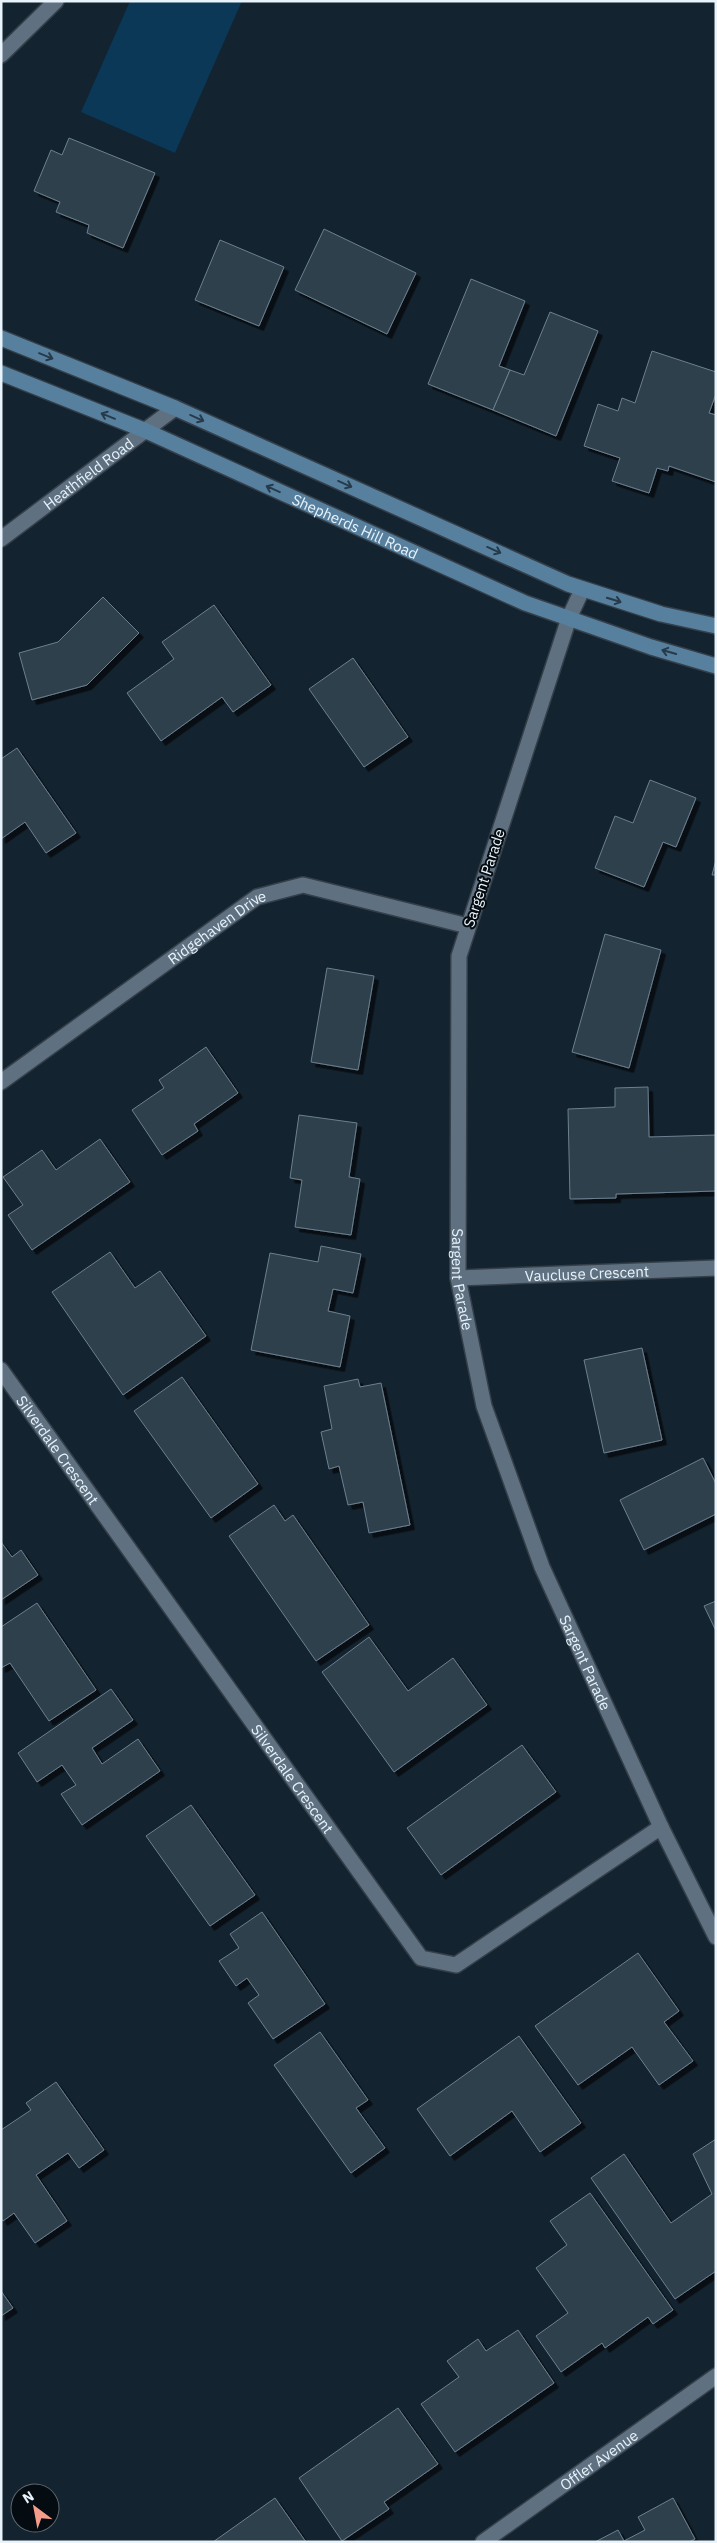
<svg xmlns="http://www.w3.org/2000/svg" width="717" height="2543" viewBox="0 0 717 2543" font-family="'IBM Plex Sans',sans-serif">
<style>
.green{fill:#0a3856}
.building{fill:#2d3f4c;stroke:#6d808f;filter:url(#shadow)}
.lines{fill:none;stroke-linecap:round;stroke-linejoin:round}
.street-casing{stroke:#343f49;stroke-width:18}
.secondary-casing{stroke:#343f49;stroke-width:18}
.street{stroke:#5f7180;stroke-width:15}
.secondary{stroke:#57809f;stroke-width:15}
.oneway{stroke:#263a4a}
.labels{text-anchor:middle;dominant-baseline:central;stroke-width:4;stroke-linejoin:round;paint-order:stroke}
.street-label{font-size:15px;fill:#e8f3fb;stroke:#050c11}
</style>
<defs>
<filter id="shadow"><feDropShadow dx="4.5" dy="4.5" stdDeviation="0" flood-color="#0009"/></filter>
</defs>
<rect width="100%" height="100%" fill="#13232f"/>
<!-- green -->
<polygon class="green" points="130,1 242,1 175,153 81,112"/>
<!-- building -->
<g class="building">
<polygon points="69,138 155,173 123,248 87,233 89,225 56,212 60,202 34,191 51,150 62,155"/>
<polygon points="324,229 416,273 387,334 295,290"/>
<polygon points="220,240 284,267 259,326 195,300"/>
<polygon points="471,279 525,301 499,366 510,370 493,410 428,384"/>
<polygon points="550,312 598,331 556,436 493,410 510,370 524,375"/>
<polygon points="652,351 716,372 716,394 709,413 716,415 716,482 669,466 668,471 657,468 649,493 612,481 620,458 584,446 598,404 618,411 622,398 635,403"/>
<polygon points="103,597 139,633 87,685 32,700 19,653 58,642"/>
<polygon points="214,605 271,685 233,712 222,697 161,741 127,693 174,659 162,642"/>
<polygon points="353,658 408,737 364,767 309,689"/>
<polygon points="17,748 76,833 46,853 25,822 1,839 1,759"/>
<polygon points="650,780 696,798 676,847 663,842 644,887 595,868 615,816 633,823"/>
<polygon points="716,860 716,875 712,875"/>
<polygon points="605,934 661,950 629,1068 572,1052"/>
<polygon points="327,968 374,976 358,1070 311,1062"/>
<polygon points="206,1047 238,1093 194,1124 198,1131 162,1155 132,1110 164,1088 159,1080"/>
<polygon points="648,1087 649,1137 716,1135 716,1191 616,1194 616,1198 570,1199 568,1109 615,1107 615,1088"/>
<polygon points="299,1115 357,1123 349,1177 360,1179 351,1235 295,1227 302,1180 290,1178"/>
<polygon points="100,1139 130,1182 32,1250 8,1215 23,1205 3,1177 42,1150 56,1170"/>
<polygon points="321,1246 361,1254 353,1293 333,1289 328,1311 350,1316 340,1367 251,1350 270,1253 318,1262"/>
<polygon points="110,1252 135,1288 160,1271 206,1336 123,1395 52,1292"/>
<polygon points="642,1348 662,1440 604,1453 584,1360"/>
<polygon points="182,1377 258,1484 211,1518 134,1411"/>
<polygon points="358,1379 360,1387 381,1383 410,1525 369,1533 363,1502 348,1505 339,1466 329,1469 321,1432 332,1429 324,1386"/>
<polygon points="703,1458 716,1484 716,1514 644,1550 620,1500"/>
<polygon points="274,1505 285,1521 293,1515 369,1625 316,1661 229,1536"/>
<polygon points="1,1542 12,1557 21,1550 38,1575 1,1600"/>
<polygon points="716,1601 716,1631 704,1606"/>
<polygon points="37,1603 96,1690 49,1721 10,1663 1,1668 1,1627"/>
<polygon points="369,1637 408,1691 453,1658 487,1705 394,1772 322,1672"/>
<polygon points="111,1689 133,1720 92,1748 102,1764 138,1739 160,1771 82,1825 61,1794 76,1785 62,1765 37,1782 18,1753"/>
<polygon points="522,1745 556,1792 441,1875 407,1828"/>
<polygon points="191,1805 255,1895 210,1926 146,1836"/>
<polygon points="262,1912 325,2004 273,2039 248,2003 259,1995 247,1978 236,1986 219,1961 239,1948 230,1934"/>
<polygon points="638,1953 679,2011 664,2022 693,2061 659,2085 632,2047 578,2085 535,2026"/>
<polygon points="320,2032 368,2100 356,2108 385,2148 351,2173 274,2065"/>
<polygon points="519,2036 581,2123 540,2152 512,2111 450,2156 417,2109"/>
<polygon points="56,2082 104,2150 79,2168 68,2153 36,2175 67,2221 35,2243 14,2213 3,2221 1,2218 1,2130 31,2110 26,2103"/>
<polygon points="716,2139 716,2271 675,2299 591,2178 624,2154 671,2223 712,2194 693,2154"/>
<polygon points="590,2193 673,2310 653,2324 648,2317 605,2348 602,2343 561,2372 536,2336 568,2313 536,2268 567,2245 550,2221"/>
<polygon points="1,2291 13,2308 1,2316"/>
<polygon points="518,2330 554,2383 455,2452 421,2404 459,2377 447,2361 478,2339 486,2351"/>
<polygon points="398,2408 438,2464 384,2502 389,2509 342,2541 299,2478"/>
<polygon points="275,2498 306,2542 213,2542"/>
<polygon points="673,2498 695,2539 689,2542 595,2542 618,2530 624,2541 645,2530 638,2517"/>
</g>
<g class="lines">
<!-- street casing -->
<g class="street-casing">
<g id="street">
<polyline points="1,55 56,1"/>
<path id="s1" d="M 1,539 L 175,408"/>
<path id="s2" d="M 582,590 L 569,618 L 459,956 L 458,1278 L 484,1406 L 542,1567 L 661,1827 L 716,1937"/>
<path id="s3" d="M 1,1082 L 257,897 L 303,885 L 468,926"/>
<path id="s4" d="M 458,1278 L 716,1268"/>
<path id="s5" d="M 1,1370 L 421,1958 L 456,1965 L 661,1827"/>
<path id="s6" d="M 483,2542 L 716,2376"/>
</g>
</g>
<!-- secondary casing -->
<g class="secondary-casing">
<g id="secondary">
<polyline points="1,338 175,408 568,584 661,614 716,626"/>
<path id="s7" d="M 1,373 L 144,430 L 525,603 L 651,647 L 716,666"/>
</g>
</g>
<!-- street -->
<use href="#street" class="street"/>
<!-- secondary -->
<use href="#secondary" class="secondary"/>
</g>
<!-- one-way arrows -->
<defs><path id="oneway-shaft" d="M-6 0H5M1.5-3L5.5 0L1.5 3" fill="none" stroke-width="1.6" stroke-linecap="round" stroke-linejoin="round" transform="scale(1.25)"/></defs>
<g class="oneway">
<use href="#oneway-shaft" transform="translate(46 356) rotate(22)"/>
<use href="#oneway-shaft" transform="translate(108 416) rotate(-158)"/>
<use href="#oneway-shaft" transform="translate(197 418) rotate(24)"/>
<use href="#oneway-shaft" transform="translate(345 484) rotate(24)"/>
<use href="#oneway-shaft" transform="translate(273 489) rotate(-156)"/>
<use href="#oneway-shaft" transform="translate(494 550) rotate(24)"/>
<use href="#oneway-shaft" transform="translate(614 600) rotate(17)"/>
<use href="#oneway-shaft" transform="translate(669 652) rotate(-164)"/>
</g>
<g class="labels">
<!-- street labels -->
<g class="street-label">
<text stroke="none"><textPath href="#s1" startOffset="109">Heathfield Road</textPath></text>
<text stroke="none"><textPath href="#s7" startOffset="386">Shepherds Hill Road</textPath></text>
<text transform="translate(484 878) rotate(-72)">Sargent Parade</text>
<text stroke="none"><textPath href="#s3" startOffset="266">Ridgehaven Drive</textPath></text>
<text stroke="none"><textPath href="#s4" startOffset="129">Vaucluse Crescent</textPath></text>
<text stroke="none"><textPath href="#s2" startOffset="710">Sargent Parade</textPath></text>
<text stroke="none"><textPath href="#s5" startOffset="98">Silverdale Crescent</textPath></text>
<text stroke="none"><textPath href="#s2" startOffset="1115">Sargent Parade</textPath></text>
<text stroke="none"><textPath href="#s5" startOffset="502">Silverdale Crescent</textPath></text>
<text stroke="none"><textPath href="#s6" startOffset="142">Offler Avenue</textPath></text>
</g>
</g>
<!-- border -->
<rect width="717" height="2543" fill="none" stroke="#e8f3fb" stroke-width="5"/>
<!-- north arrow -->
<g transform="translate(35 2508) rotate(328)"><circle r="24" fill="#050c11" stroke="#60686f"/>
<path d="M0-4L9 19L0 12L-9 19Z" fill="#f49d8b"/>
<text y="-8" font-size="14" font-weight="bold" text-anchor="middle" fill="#e8f3fb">N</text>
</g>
</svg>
